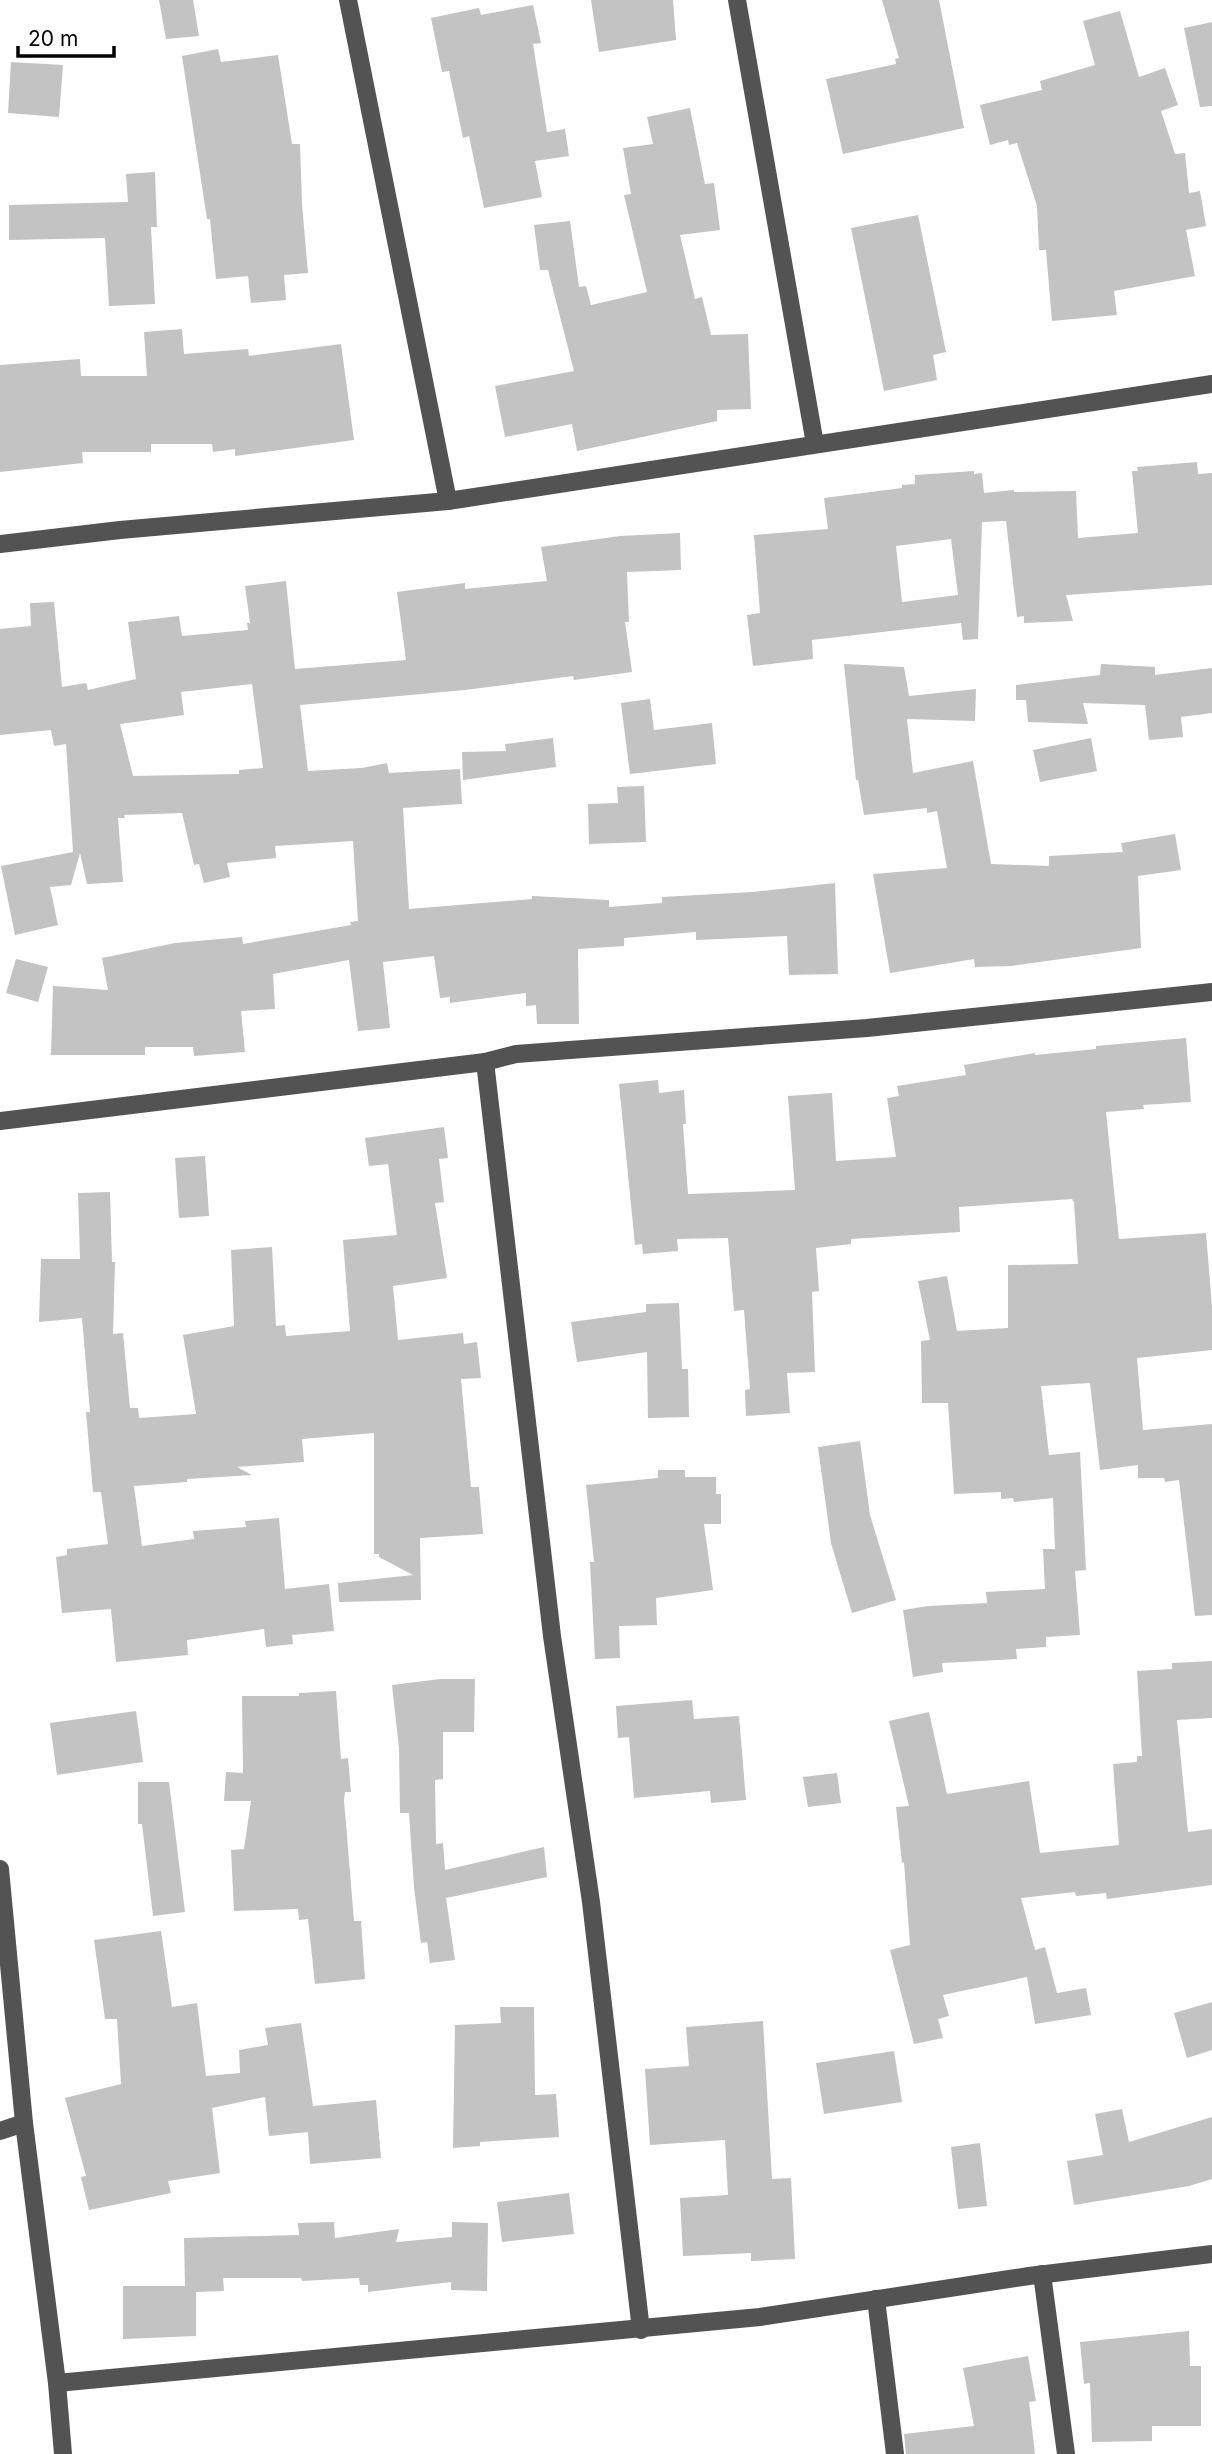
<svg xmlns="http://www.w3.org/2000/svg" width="1212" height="2454" viewBox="0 0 1212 2454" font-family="Inter,sans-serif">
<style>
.building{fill:#c3c3c3;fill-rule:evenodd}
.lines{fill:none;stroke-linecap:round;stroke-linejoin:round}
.minor{stroke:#535353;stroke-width:18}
</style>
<rect width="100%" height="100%" fill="#fff"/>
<!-- building -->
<g class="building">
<polygon points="159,0 193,0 199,36 166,39"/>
<polygon points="591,0 673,0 676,40 599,52"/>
<polygon points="882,0 939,0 964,128 843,154 826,79 896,64 895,59 899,58"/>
<polygon points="533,5 541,43 533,44 547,132 565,129 569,156 535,161 542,197 484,208 469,136 463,138 449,71 442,72 431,18 479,8 481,15"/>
<polygon points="1120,11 1139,77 1165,68 1178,105 1161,111 1175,154 1185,153 1189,193 1200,191 1206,226 1186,230 1195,276 1114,291 1117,315 1052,321 1046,250 1039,250 1037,206 1017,143 1009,145 1008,140 990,145 980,105 1042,90 1040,81 1095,65 1083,21"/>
<polygon points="1212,22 1212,106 1200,107 1184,28"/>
<polygon points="218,49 221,62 278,55 292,144 300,144 302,204 308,273 284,275 286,300 251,303 248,276 216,279 210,219 207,219 182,56"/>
<polygon points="11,62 63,65 59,117 8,113"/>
<polygon points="690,108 705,184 714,183 720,230 680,235 695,299 702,297 711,335 748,334 751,409 717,410 717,421 577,451 572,424 505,437 495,386 574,371 548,270 540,270 534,225 570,221 579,287 586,286 591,305 647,292 624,195 631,194 623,148 653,144 647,117"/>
<polygon points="155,172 157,227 151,227 155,304 109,306 105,238 9,240 9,205 128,202 126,174"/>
<polygon points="918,215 946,352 933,355 937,380 884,391 851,228"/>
<polygon points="182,329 184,354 248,349 249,356 341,344 354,440 235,456 235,449 213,452 212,444 151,444 151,452 82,452 83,463 0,472 0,365 80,359 81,376 147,376 144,332"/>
<path d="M 1197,462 L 1198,474 L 1212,473 L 1212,585 L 1066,595 L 1073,621 L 1024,623 L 1024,616 L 1017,617 L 1006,521 L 982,522 L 978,639 L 963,640 L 961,623 L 812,640 L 813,659 L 753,666 L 747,615 L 760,613 L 754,535 L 828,529 L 824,498 L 902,488 L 902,485 L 915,484 L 915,475 L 974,471 L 974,474 L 982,473 L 984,493 L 1014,490 L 1014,492 L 1076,491 L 1078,538 L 1138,533 L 1132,471 L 1138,471 L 1137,467 ZM 951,539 L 958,595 L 902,602 L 896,546 Z"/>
<path d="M 680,533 L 681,570 L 627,572 L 629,622 L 625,622 L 632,672 L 574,680 L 573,676 L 465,690 L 300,705 L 308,771 L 362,768 L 387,763 L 389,773 L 460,769 L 462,804 L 403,808 L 409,909 L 532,899 L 532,896 L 609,900 L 609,907 L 662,903 L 662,897 L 753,892 L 835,883 L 838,974 L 789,975 L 787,936 L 696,940 L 696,932 L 624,938 L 624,946 L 578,949 L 579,1024 L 537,1024 L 536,1005 L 526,1006 L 526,993 L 450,1003 L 450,997 L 440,998 L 434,956 L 383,962 L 390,1028 L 358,1031 L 349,960 L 273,974 L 275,1009 L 241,1011 L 245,1052 L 194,1056 L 193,1047 L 145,1047 L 145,1055 L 51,1055 L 53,986 L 108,990 L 102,958 L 175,943 L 242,937 L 243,944 L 351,925 L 350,922 L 358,921 L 353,841 L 275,846 L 276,858 L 227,863 L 230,877 L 204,883 L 199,864 L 194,865 L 182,813 L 124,815 L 125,818 L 118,818 L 123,882 L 87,884 L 80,853 L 71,885 L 50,887 L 58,925 L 15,935 L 1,866 L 73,852 L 66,744 L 54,746 L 51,730 L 0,735 L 0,629 L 31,626 L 30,603 L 54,602 L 62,687 L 86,683 L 88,690 L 136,679 L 128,622 L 179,616 L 182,636 L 248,630 L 247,623 L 250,623 L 245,586 L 286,581 L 295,669 L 406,660 L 397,592 L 465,583 L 465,589 L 547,581 L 541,547 L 620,536 ZM 252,684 L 263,768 L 239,770 L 239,774 L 133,776 L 120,724 L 184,715 L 181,692 Z"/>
<polygon points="844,664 904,667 909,696 976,689 975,721 907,719 913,773 973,761 991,864 1049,866 1049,856 1123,852 1121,843 1175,834 1181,870 1138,876 1141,948 1011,966 975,967 974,959 890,973 873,874 947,868 937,811 927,813 927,808 864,815 858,780 856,780"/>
<polygon points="1101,664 1155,667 1155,675 1212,668 1212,713 1181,717 1183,737 1149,740 1145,705 1083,703 1088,724 1028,722 1026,700 1016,700 1016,685 1100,675"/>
<polygon points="650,699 654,730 712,723 716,764 630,774 621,703"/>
<polygon points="553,738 556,767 463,780 462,752 506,751 505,744"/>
<polygon points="1091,738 1097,771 1040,782 1033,750"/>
<polygon points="644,786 646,842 589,844 588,804 618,803 617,787"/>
<polygon points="16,959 48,967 38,1002 6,993"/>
<polygon points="1186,1038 1191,1102 1143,1105 1144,1109 1106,1112 1119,1239 1206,1233 1212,1307 1212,1350 1137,1358 1143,1430 1212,1424 1212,1615 1195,1616 1179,1480 1165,1482 1164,1478 1138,1478 1138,1465 1100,1470 1090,1383 1041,1386 1049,1455 1080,1452 1086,1570 1075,1571 1080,1635 1046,1637 1046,1647 1016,1649 1017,1659 942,1663 943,1672 913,1677 903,1610 928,1606 987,1603 986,1592 1045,1589 1043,1549 1055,1549 1053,1498 1014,1502 1013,1498 1001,1499 1001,1492 954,1494 948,1403 922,1403 921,1341 930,1340 918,1281 947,1276 957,1331 1008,1328 1008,1265 1078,1264 1074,1202 1072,1199 959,1207 960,1232 851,1239 851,1244 816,1248 819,1291 812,1292 815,1372 787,1373 790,1413 746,1416 745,1390 750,1389 744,1310 734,1311 728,1238 677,1239 678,1251 643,1254 642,1244 635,1245 619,1084 658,1080 659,1093 684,1090 686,1124 683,1124 688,1194 795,1190 788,1096 832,1093 836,1161 896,1157 887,1098 899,1096 897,1086 966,1075 964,1065 1035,1053 1035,1055 1096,1049 1096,1046"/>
<polygon points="444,1127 448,1158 439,1159 444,1202 435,1203 447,1278 393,1286 398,1340 463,1333 464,1344 477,1342 481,1378 461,1379 471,1487 479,1487 483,1534 420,1538 421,1600 339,1602 338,1583 413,1575 379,1557 379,1554 374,1554 374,1433 302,1439 304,1462 237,1467 252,1475 187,1479 187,1482 134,1486 142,1546 194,1539 193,1531 246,1527 245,1521 279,1518 285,1589 329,1584 334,1631 292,1635 293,1644 266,1647 264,1629 187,1640 188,1655 116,1662 111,1609 62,1613 56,1557 67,1555 67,1549 108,1544 101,1492 93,1492 86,1412 90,1412 82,1318 39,1322 41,1259 80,1259 78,1193 110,1192 112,1262 115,1262 113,1334 123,1333 130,1408 138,1408 139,1418 196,1414 183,1335 234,1326 231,1250 272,1247 276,1326 285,1325 286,1336 350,1331 343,1240 397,1235 388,1164 369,1166 365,1138"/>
<polygon points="205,1156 209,1216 179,1218 175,1158"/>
<polygon points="679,1303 682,1369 688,1369 689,1417 648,1418 647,1352 577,1362 571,1322 646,1312 646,1304"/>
<polygon points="860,1441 870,1515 896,1600 852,1613 831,1543 818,1447"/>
<polygon points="658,1470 685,1470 685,1477 716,1477 716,1494 721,1494 721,1524 704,1524 713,1590 656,1598 657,1625 619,1626 620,1658 595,1659 590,1562 594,1562 586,1485 658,1478"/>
<polygon points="1212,1661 1212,1718 1177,1720 1188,1832 1212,1829 1212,1885 1107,1899 1106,1893 1076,1896 1075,1892 1021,1898 1035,1950 1045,1947 1057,1993 1086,1988 1091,2015 1035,2024 1027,1977 943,1995 949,2016 938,2019 943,2038 914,2044 890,1950 910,1945 904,1862 902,1863 896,1807 909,1806 889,1721 929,1712 947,1794 1029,1781 1040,1853 1119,1845 1113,1764 1137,1762 1137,1756 1142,1756 1137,1671 1172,1669 1172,1663"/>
<polygon points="440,1679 475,1679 474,1732 443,1732 443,1779 435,1780 436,1844 443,1843 445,1870 544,1847 547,1877 446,1898 455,1960 430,1963 427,1942 421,1943 414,1887 409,1813 400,1813 399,1748 392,1685"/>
<polygon points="336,1691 341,1759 348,1758 351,1792 345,1792 344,1800 354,1921 361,1921 365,1979 315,1984 308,1919 299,1920 298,1909 234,1911 231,1850 244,1849 251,1801 224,1801 226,1772 243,1773 242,1696 299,1696 299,1693"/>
<polygon points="692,1700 694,1719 739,1716 746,1800 711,1803 710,1791 634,1798 629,1737 618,1738 616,1706"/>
<polygon points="136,1711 143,1762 57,1775 50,1723"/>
<polygon points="837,1773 841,1803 808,1807 803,1777"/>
<polygon points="138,1782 169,1782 185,1912 153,1916 142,1824 138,1824"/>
<polygon points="161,1931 172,2007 197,2003 206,2076 240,2073 239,2050 268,2045 265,2028 301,2023 313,2106 376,2100 381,2158 310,2164 308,2132 269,2136 265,2097 212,2108 220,2173 168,2181 171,2193 89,2210 81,2177 86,2176 65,2098 121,2084 117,2019 105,2019 94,1940"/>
<polygon points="1212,2002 1212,2050 1187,2058 1174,2013"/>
<polygon points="500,2007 534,2007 535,2095 556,2094 559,2137 480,2142 480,2146 453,2148 455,2025 501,2023"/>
<polygon points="763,2021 772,2179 791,2178 795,2259 751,2261 751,2253 683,2256 680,2198 728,2195 725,2140 650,2145 645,2069 689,2066 686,2027"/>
<polygon points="894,2051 902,2102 824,2114 816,2063"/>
<polygon points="1122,2109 1129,2142 1212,2117 1212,2179 1189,2186 1074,2205 1067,2161 1103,2155 1095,2114"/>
<polygon points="980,2143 987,2206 958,2209 951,2147"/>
<polygon points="569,2193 574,2234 502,2242 497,2202"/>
<polygon points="334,2222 335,2238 399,2229 396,2242 452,2237 452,2222 488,2223 487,2291 451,2290 451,2282 368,2292 368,2285 360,2285 359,2278 302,2281 301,2278 223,2278 224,2291 196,2292 196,2336 123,2339 123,2286 185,2286 184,2238 299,2235 298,2223"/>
<polygon points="1189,2331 1190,2366 1201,2366 1201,2426 1152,2426 1152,2441 1092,2442 1090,2383 1084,2384 1080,2342"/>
<polygon points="1028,2356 1036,2401 1029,2402 1035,2454 906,2454 904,2434 974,2426 963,2368"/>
</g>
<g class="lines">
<!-- minor -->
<g class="minor">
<polyline points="348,0 448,501"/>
<polyline points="737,0 815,444"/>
<polyline points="0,544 120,530 448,501 1212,384"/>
<polyline points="485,1062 552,1636 591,1902 641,2330"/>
<polyline points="0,1121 485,1062 516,1054 867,1028 1212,992"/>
<polyline points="0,1869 24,2123 57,2383 63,2454"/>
<polyline points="0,2131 24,2123"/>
<polyline points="1042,2274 1066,2454"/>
<polyline points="876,2299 895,2454"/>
<polyline points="57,2383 760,2317 1029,2276 1212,2254"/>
</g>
</g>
<!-- scale -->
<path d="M18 46v10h96v-10" fill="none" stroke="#000000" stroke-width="3.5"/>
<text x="28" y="46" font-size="21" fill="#000000" stroke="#ffffff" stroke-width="5" paint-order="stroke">20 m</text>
</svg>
